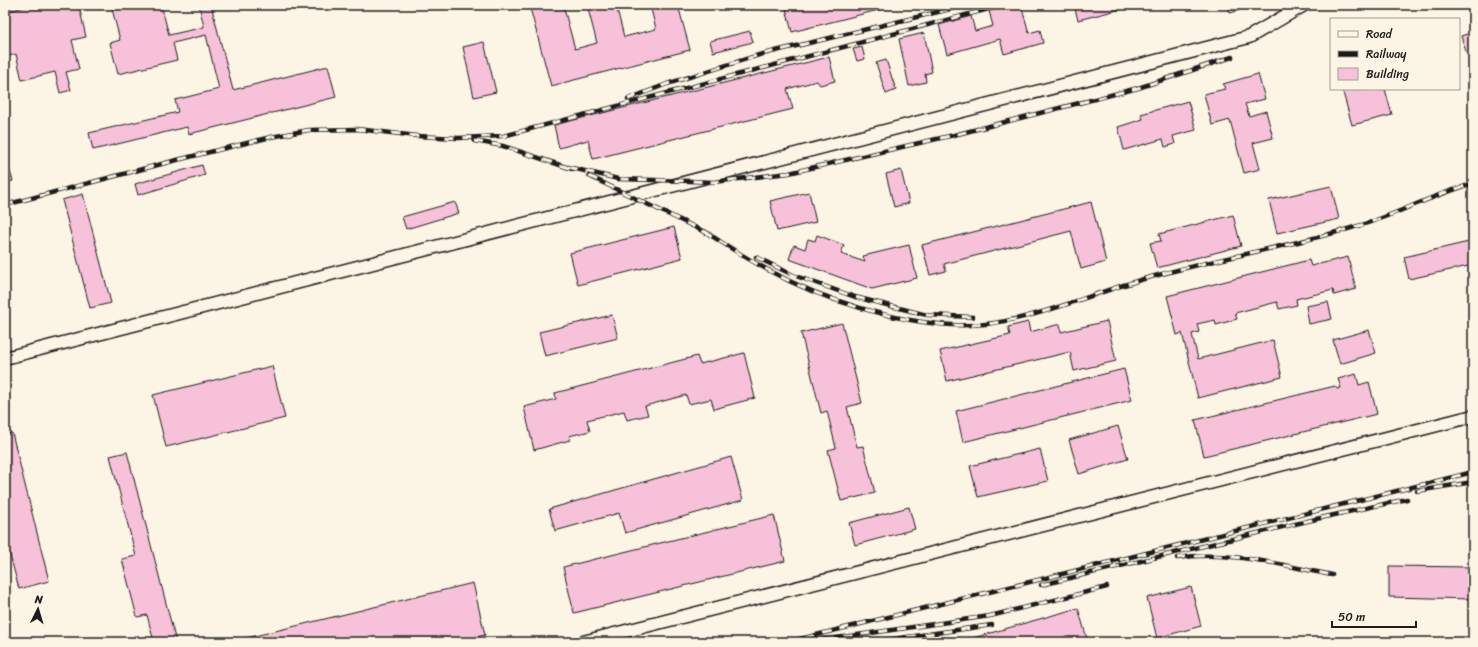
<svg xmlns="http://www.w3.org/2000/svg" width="1478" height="647" viewBox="0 0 1478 647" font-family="Sriracha,sans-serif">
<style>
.building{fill:#f7c1da;stroke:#1c1c1c}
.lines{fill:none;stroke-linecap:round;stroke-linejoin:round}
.minor-casing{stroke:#1c1c1c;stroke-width:15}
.minor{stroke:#fcf5e5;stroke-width:12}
.rail-casing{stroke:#1c1c1c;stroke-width:4.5}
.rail{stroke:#fcf5e5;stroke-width:3;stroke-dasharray:9;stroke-linecap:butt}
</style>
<rect width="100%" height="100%" fill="#fcf5e5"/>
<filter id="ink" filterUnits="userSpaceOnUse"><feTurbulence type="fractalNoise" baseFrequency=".025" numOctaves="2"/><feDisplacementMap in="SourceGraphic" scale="8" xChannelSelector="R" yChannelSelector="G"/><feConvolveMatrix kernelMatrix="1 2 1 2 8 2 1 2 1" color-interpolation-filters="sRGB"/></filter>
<g filter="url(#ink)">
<!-- building -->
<g class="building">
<polygon points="32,5 63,5 65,10 79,6 86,37 72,40 79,69 66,72 71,90 60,93 55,72 22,80 16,54 5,57 5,12"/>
<polygon points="111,5 161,5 169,35 204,27 199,5 211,5 233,90 328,66 336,97 189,134 187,127 93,150 89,133 178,112 175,100 219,89 206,35 173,43 177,60 118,74 110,43 120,40"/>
<polygon points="542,5 563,5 575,49 597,43 587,5 616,5 624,37 656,29 650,5 678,5 690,50 551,86 530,8"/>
<polygon points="785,5 898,5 792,32"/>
<polygon points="1010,5 1021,5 1029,33 1040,30 1043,43 1004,54 1000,39 947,54 939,25 971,16 975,31 993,26 989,11"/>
<polygon points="1074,5 1137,5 1078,20"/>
<polygon points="1228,5 1246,5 1247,8 1230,13"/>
<polygon points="750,31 753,42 713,52 710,41"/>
<polygon points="1473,32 1473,53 1467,55 1461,36"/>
<polygon points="924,33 932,72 925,74 926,82 909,86 899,39"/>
<polygon points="484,42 496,92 474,97 463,47"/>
<polygon points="862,47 865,59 857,61 853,49"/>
<polygon points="829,57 835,81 820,85 817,81 787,89 793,109 593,159 588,140 559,148 554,125"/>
<polygon points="886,60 896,90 886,94 876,63"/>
<polygon points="1258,74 1265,99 1245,104 1249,116 1266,111 1273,138 1253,143 1260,169 1244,173 1230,120 1212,125 1204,94 1225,89 1223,84"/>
<polygon points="1342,89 1387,89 1385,89 1392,115 1352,125"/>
<polygon points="1188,101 1196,130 1173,136 1175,144 1165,147 1163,139 1124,150 1118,127 1143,119 1141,114"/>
<polygon points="5,155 13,181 5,183"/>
<polygon points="202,165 205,175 138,195 135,184"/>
<polygon points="901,170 909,203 894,207 886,174"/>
<polygon points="1331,186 1339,219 1277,233 1269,200"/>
<polygon points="809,192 816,222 777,231 770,201"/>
<polygon points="83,194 111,303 90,308 62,200"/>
<polygon points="455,202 459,213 406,229 402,217"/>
<polygon points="1091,202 1106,262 1081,269 1071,231 944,264 946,271 930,275 922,245"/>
<polygon points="1233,215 1241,246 1157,268 1150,243 1161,241 1159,234"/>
<polygon points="674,227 682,258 578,285 570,253"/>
<polygon points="817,235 844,245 841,254 865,262 863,256 909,245 917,278 872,289 789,259 794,245 805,249 808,239 815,241"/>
<polygon points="1473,241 1473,265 1409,279 1404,257"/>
<polygon points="1348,257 1356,289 1334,295 1333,290 1296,299 1297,305 1279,309 1277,302 1235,313 1237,319 1216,325 1215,320 1197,324 1199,332 1192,334 1198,359 1273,340 1282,377 1198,398 1182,333 1177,335 1167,296 1309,260 1311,266"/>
<polygon points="1328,302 1332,319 1309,324 1306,306"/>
<polygon points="612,315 618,338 545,356 539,332"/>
<polygon points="1107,321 1116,361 1074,371 1070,352 947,381 940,351 1010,335 1008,327 1028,322 1030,332 1060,324 1061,332"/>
<polygon points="842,323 862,403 847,407 857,447 863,446 875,493 841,501 828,450 836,448 827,411 821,413 801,333"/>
<polygon points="5,328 8,340 5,341"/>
<polygon points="1369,330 1376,353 1340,364 1333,340"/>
<polygon points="744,353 755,398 714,409 711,399 689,404 686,395 645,406 648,415 627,420 624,411 587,420 590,431 569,436 570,440 534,450 524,407 556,399 555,393 697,356 700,364"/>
<polygon points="272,366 285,418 166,447 153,395"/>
<polygon points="1124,369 1132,400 963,442 956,411"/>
<polygon points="1356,374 1359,385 1369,382 1377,414 1204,456 1195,420 1335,386 1337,389 1341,388 1338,379"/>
<polygon points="1118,426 1128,459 1079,474 1069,440"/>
<polygon points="12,433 49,581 19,589 5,536 5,434"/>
<polygon points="1040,449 1048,481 978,497 970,466"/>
<polygon points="127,452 176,642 154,642 147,615 137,617 122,559 136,556 110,456"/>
<polygon points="731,457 743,500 625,533 619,513 555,531 549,509"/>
<polygon points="909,507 915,529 855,545 849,523"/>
<polygon points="774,515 785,561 574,613 563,567"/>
<polygon points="1389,566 1473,567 1473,599 1389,597"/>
<polygon points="473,583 485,635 454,642 230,642"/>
<polygon points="1191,587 1201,626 1157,638 1147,598"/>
<polygon points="1078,608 1088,642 959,642"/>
</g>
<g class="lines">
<!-- minor casing -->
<g class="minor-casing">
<g id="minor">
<polyline points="5,358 1249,37 1304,5"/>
<polyline points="583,642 1473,416"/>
</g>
</g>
<!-- minor -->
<use href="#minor" class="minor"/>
<!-- rail casing -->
<g class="rail-casing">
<g id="rail">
<polyline points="5,8 14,5"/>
<polyline points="628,99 667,84 759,55 967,5"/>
<polyline points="474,141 503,146 572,169"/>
<polyline points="568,167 618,179 690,181 713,182 789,173 954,135 1138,88 1232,57"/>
<polyline points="589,176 707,233"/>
<polyline points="5,205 173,161 271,137 309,130 357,129 417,136 459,138 503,136 1004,5"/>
<path d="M 704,231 C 726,245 747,259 770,271 C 820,299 895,322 952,325 C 1015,329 1078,298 1137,281 C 1210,259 1286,248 1358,226 C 1397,215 1433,194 1473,184"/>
<polyline points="756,257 793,275 855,297 927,315 973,317"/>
<polyline points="1417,491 1473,482"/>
<path d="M 1177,558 C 1230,550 1280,565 1332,575"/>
<polyline points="1041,585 1316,519 1407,499"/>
<polyline points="853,641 886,640 992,625"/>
<polyline points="788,642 1473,472"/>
<polyline points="808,642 990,616 1107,587"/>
</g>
</g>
<!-- rail -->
<use href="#rail" class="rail"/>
</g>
</g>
<!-- margin -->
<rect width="1478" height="647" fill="none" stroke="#fcf5e5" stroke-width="20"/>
<rect x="10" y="10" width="1458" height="627" fill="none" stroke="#1c1c1c" stroke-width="1.5" filter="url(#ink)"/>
<!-- legend -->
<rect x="1330" y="18" width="130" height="72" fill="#fcf5e5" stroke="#a29e95"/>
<rect x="1338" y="31" width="20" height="6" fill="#fcf5e5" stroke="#a29e95"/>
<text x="1366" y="38" font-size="12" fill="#1c1c1c">Road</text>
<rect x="1338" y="51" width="20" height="6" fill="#1c1c1c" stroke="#a29e95"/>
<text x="1366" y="58" font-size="12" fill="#1c1c1c">Railway</text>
<rect x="1338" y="68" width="20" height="12" fill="#f7c1da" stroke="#a29e95"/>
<text x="1366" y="78" font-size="12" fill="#1c1c1c">Building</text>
<!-- north arrow -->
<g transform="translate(38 609) rotate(5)" stroke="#fcf5e5" stroke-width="3" paint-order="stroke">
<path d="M0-3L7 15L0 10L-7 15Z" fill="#1c1c1c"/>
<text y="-6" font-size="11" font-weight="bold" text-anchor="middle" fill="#1c1c1c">N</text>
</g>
<!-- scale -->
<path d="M1332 621v6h84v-6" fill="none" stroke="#1c1c1c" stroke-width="2"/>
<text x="1338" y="621" font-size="12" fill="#1c1c1c" stroke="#fcf5e5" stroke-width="3" paint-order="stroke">50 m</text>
</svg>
